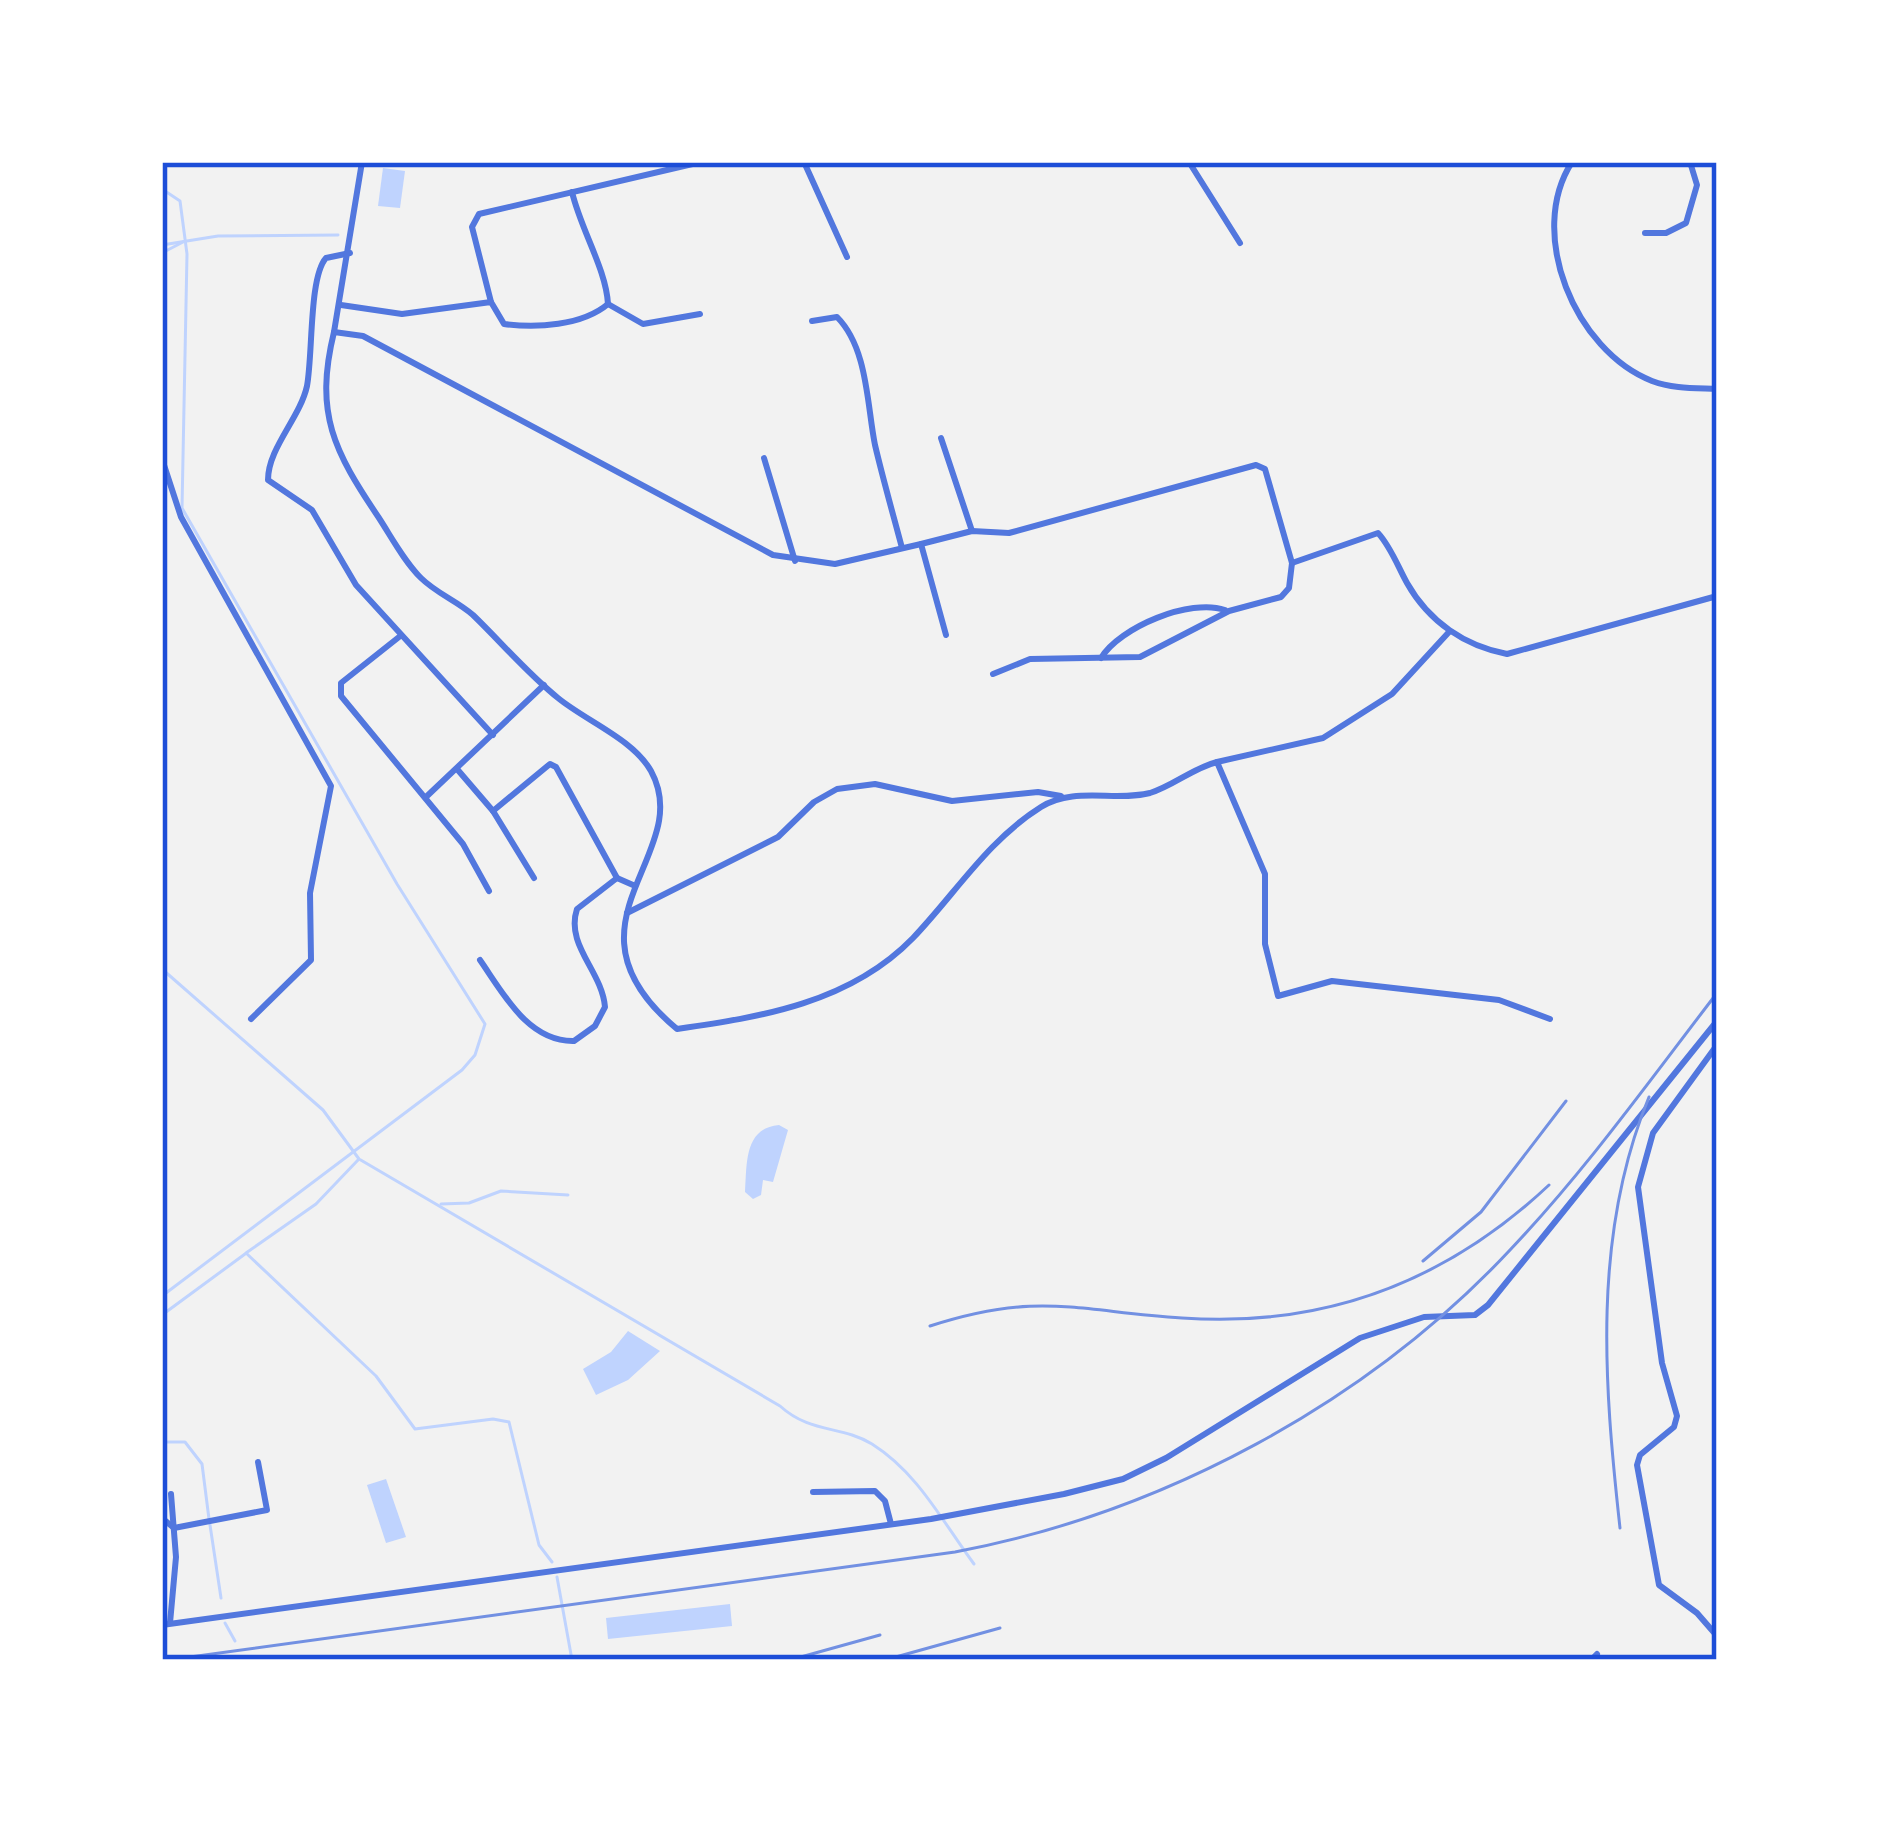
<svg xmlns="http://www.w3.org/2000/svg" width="1879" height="1822" viewBox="0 0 1879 1822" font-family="Mulish,sans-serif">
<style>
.water{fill:#bfd3fe}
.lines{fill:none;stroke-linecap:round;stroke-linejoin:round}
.stream{stroke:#bfd3fe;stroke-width:3}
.minor{stroke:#5277de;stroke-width:6}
.tertiary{stroke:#5277de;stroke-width:6}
.rail{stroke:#7290e2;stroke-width:3}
.neatline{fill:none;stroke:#1d4ed8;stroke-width:4.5}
</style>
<rect width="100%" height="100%" fill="#f2f2f2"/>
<!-- water -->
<g class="water">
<polygon points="383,168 405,171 400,208 378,206"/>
<path d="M 779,1125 L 788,1130 L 773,1182 L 763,1180 L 761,1195 L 753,1199 L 745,1192 C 747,1164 744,1128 779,1125 Z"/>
<polygon points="628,1331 660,1351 628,1380 596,1395 583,1369 611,1352"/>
<polygon points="386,1479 406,1537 386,1543 367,1485"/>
<polygon points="730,1604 732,1626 608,1639 606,1618"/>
</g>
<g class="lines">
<!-- stream -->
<g class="stream">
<polyline points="162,189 180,201 187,254 182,508 397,884 485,1024 475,1055 462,1070 162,1296"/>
<polyline points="162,245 218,236 338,235"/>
<polyline points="162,253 183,242"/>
<path d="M 162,969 L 323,1110 L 359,1159 L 780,1406 C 811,1434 841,1425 872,1444 C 918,1473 942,1521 974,1564"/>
<polyline points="358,1160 316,1204 246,1253 376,1376 415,1429 493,1419 509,1422 539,1545 552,1562"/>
<polyline points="441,1204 469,1203 501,1191 568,1195"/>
<polyline points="162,1315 245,1254"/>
<polyline points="162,1442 185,1442 202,1464 209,1519"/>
<polyline points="210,1525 221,1598"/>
<polyline points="557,1577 572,1660"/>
<polyline points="225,1623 235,1641"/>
</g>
<!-- minor -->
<g class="minor">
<polyline points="804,162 847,257"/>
<polyline points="1189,162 1240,243"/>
<path d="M 1572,162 C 1526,233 1575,351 1652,381 C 1673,389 1696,388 1717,389"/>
<path d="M 572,192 C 581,230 606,269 608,304"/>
<polyline points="1645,233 1666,233 1686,223 1697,185 1690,162"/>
<path d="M 350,253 L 326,258 C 309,277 313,353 307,386 C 300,418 268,448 268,480 L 312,510 L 356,585 L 493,735"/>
<polyline points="491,302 472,227 479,214 701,162"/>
<polyline points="608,304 643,324 700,314"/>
<path d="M 341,305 L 402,314 L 491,302 L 504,324 C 536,328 582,326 608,304"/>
<path d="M 812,321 L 837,317 C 868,348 867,406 875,445 C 883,479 893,514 902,548"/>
<polyline points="941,438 972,531"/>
<polyline points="764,458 795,561"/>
<polyline points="162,459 181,517 331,786 310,893 311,960 251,1019"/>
<polyline points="921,544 972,531 1009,533 1256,465 1265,469 1292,563 1289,588 1281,597 1229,611 1140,657 1030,659 993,674"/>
<path d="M 1292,563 L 1378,533 C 1391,547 1398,567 1407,583 C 1429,622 1465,646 1507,654 L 1717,596"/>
<path d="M 946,635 L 921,544 L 835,564 L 773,555 L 363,336 L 334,332 C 314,414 334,451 379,518 C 392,538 404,561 421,578 C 436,593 457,601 473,615 C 501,642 527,673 558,698 C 586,721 633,739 651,771 C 697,855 550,923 677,1029 C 761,1017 850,1003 913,938 C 955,894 988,840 1041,807 C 1074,786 1115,802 1150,793 C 1173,786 1193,768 1217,762 L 1265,874 L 1265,944 L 1278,996 L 1332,981 L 1499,1000 L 1550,1019"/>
<polyline points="399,637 341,683 341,696 463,844 489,891"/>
<path d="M 1101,658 C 1120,627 1190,598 1225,610"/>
<polyline points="1217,762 1323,738 1392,694 1449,632"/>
<polyline points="457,769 493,811 534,878"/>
<polyline points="426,797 544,685"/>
<polyline points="493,811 550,764 556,767 617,878"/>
<polyline points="627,913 778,837 814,802 837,789 875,784 952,801 1038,792 1061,796"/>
<path d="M 480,960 C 503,993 528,1042 574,1041 L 595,1026 L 605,1007 C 602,971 565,945 577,909 L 617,878 L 633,885"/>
<polyline points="1717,1045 1653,1133 1638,1187 1662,1363 1677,1416 1674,1427 1640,1455 1637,1465 1659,1585 1697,1613 1717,1636"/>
<polyline points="813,1492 875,1491 885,1501 891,1524"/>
<polyline points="162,1518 174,1528 267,1510 258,1462"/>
<polyline points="170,1623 176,1557 171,1494"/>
<polyline points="162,1625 931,1519 1064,1494 1123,1479 1166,1458 1360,1338 1424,1317 1475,1315 1488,1305 1717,1021"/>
<polyline points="1591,1660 1597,1654"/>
</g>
<!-- tertiary -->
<polyline class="tertiary" points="334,332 362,162"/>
<!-- rail -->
<g class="rail">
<polyline points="1423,1261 1481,1212 1566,1101"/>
<path d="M 930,1326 C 1038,1291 1076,1311 1182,1318 C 1324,1328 1447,1281 1549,1185"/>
<path d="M 1620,1528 C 1604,1383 1592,1235 1649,1097"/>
<path d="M 168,1660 L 955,1552 C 1162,1513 1366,1404 1510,1250 C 1586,1170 1650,1080 1717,993"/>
<polyline points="790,1660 880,1635"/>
<polyline points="885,1660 1000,1628"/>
</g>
</g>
<!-- border -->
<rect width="1879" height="1822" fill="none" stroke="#ffffff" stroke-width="330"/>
<rect x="165" y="165" width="1549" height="1492" class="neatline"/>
</svg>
